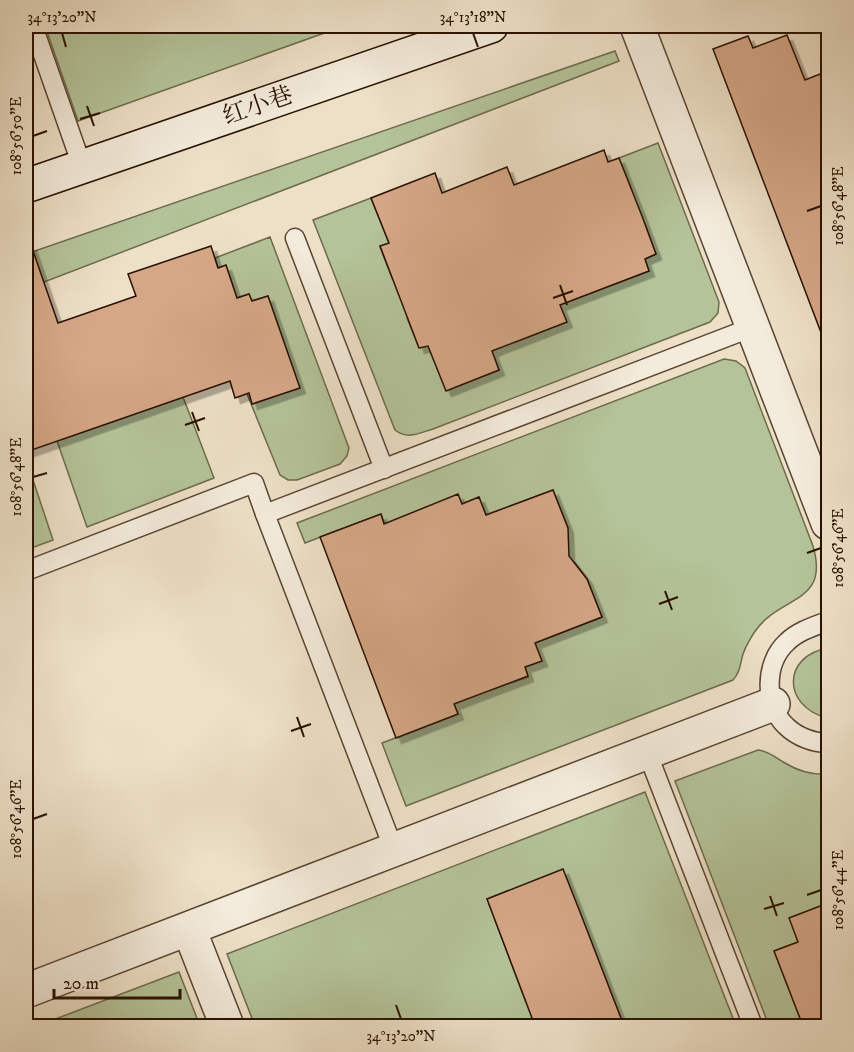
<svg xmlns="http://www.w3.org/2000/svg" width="854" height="1052" viewBox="0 0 854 1052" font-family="'IM FELL DW Pica','Noto Serif SC',serif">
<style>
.green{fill:#b4c399;stroke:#6e6a4c;stroke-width:1.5}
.building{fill:#d5a787;stroke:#291100;stroke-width:1.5;filter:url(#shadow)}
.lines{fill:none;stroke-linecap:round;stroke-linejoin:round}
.lane-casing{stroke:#5a4532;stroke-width:21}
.street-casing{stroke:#5a4532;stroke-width:36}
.secondary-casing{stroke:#291100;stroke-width:36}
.lane{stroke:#f3ebdb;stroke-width:18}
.street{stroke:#f3ebdb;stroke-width:33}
.secondary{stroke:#f3ebdb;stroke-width:33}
.ticks{fill:none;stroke:#291100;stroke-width:2}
.labels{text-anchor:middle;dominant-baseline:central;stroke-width:4.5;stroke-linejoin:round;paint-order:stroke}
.street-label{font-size:24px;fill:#291100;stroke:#f3ebdb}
.neatline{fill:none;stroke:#291100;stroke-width:2}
.ticks-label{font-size:15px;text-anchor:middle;fill:#291100}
</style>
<defs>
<filter id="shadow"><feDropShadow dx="5.5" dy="5.5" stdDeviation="0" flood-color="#0004"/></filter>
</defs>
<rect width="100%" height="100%" fill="#ede0c7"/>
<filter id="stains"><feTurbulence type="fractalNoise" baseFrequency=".00333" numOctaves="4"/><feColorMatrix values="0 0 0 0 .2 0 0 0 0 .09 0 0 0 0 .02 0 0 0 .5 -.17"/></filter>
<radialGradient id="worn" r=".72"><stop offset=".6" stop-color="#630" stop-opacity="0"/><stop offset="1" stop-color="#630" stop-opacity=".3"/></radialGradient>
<!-- green -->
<g class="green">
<polygon points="45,26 344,26 78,121"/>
<polygon points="615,51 619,61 26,289 26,254"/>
<path d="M 658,143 L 719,302 L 718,313 L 710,322 L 433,429 C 419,433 408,440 395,430 L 313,220 L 371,198 L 389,243 L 380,247 L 392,278 L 401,274 L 416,314 L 407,318 L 419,348 L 428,346 L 446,390 L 499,370 L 485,333 L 516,342 L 566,322 L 554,291 L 569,301 L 649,271 L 645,259 L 656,254 L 645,224 L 633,228 L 631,188 L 619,158 Z"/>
<polygon points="270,237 349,448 347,456 340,464 297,480 288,480 280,475 247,394 253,404 299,387 268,296 252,301 249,294 237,298 226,266 218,268 215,258"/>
<path d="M 724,359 L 736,361 L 745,368 L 813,546 C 830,604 781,595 756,630 C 751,637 746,646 743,654 C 740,664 740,673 733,680 L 406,806 L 382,743 L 458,714 L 444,678 L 487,682 L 491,690 L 528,677 L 525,667 L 541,661 L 535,643 L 602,617 L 587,579 L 575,563 L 517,586 L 568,528 L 553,490 L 486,515 L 479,497 L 462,504 L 395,550 L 381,514 L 305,543 L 297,523 Z"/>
<polygon points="183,397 214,478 87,527 57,441"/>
<polygon points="33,480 53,540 26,550 26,482"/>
<path d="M 828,648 L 828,718 L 827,718 C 782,706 782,656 828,648 Z"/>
<path d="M 758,750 C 769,751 776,758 785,763 C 798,771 814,775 828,774 L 828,903 L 790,918 L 798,942 L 774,951 L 803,1026 L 769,1026 L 675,781 Z"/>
<polygon points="645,792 736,1026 624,1026 563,870 487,899 526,1002 553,1023 544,1026 255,1026 227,954"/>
<polygon points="179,972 200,1026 37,1026"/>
</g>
<!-- building -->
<g class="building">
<polygon points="787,35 805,80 820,74 828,97 828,343 825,343 713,49 748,36 753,48"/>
<polygon points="604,150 608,162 619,158 642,216 656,254 645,259 649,271 560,305 567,322 492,351 499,370 446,391 428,346 419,348 380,246 389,243 371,198 435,173 442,193 507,167 514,185"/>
<polygon points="31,245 58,323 136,296 128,274 211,246 218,268 226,265 237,298 249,294 252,301 268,296 300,388 252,404 249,393 235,398 230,381 26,452 26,246"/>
<polygon points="553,490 568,528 569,556 587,579 602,617 535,643 542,661 525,667 528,676 454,704 458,714 396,738 320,537 381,514 384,524 458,494 462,504 479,497 486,515"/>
<polygon points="563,869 580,912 624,1026 535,1026 487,899"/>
<polygon points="828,903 828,1026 803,1026 774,951 798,942 789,918"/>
</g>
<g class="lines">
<!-- lane casing -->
<g class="lane-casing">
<g id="lane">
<polyline points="33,26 82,166"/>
<polyline points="295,238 384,469"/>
<polyline points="26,571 254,483 265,514"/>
<path d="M 828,621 C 815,626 798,631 787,642 C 764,663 764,705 786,726 C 797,737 814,743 828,743"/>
<polyline points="647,752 753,1026"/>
<polyline points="394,850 265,514 753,327"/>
</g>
</g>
<!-- street casing -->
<g class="street-casing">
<g id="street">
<polyline points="637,26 828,523"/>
<polyline points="189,929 227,1026"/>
<polyline points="26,991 773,704"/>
</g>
</g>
<!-- secondary casing -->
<g class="secondary-casing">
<polyline id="secondary" points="26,186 491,26"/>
</g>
<!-- lane -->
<use href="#lane" class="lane"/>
<!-- street -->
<use href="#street" class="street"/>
<!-- secondary -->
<use href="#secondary" class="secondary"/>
</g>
<!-- ticks -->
<path class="ticks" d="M 62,33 L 66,47M 473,33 L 478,47M 87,106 L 94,126M 80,119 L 100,113M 33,136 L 47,131M 807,211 L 821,206M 560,285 L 567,305M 553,298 L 573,291M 192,412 L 199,431M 185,425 L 205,418M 33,477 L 47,473M 807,553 L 821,548M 665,591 L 672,610M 659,604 L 678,597M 297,717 L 304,737M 291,731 L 311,724M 33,819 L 47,814M 807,895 L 821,890M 770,896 L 777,916M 764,909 L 784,903M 396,1005 L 401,1019"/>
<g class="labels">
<!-- street labels -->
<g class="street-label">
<text transform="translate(258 106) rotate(-19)">红小巷</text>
</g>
</g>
<!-- margin -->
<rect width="854" height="1052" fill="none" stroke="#ede0c7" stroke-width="66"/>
<!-- scale -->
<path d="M54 989v9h126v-9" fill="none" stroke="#291100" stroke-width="3"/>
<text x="63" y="989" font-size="18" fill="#291100" stroke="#f3ebdb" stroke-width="4.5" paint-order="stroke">20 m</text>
<rect x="33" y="33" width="788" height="986" class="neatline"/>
<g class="ticks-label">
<text x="62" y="22">34°13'20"N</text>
<text x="473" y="22">34°13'18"N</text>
<text transform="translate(16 136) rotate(-90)" y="5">108°56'50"E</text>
<text transform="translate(838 206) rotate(-90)" y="5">108°56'48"E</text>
<text transform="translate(16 477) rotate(-90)" y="5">108°56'48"E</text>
<text transform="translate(838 548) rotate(-90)" y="5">108°56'46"E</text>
<text transform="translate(16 819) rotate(-90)" y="5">108°56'46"E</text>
<text transform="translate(838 890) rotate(-90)" y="5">108°56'44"E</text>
<text x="401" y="1041">34°13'20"N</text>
</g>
<rect width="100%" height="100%" filter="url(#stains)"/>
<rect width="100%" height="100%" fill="url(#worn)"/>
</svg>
